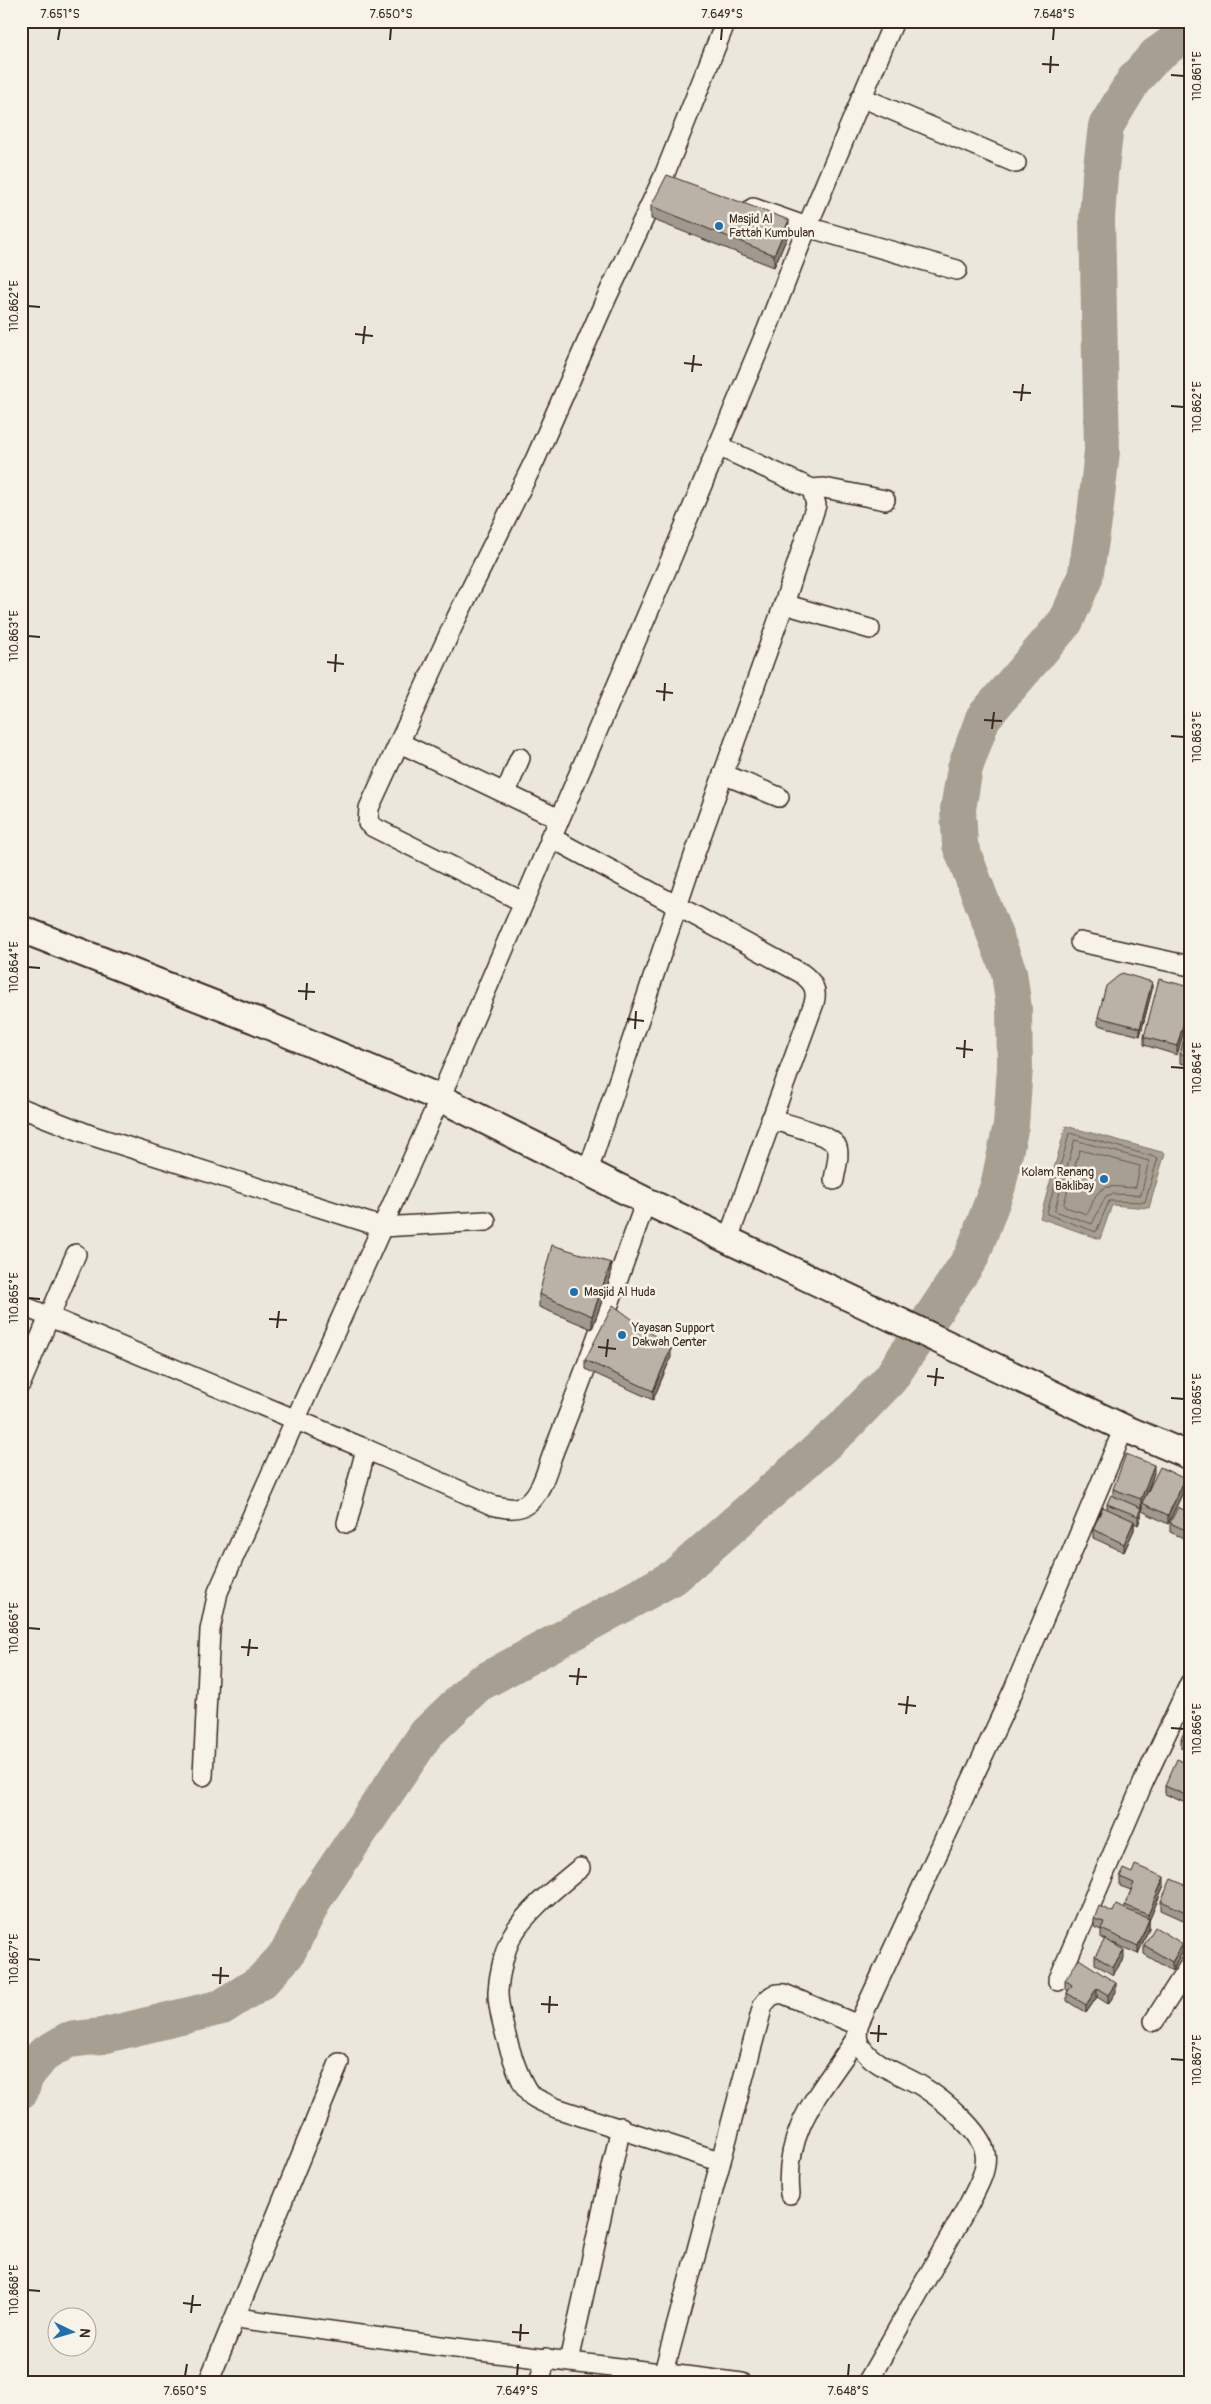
<svg xmlns="http://www.w3.org/2000/svg" width="1211" height="2404" viewBox="0 0 1211 2404" font-family="Pangolin,sans-serif">
<style>
.water{fill:#a89f93;stroke:#7c7064}
.lines{fill:none;stroke-linecap:round;stroke-linejoin:round}
.shore{stroke:#67594d;stroke-width:1}
.river{stroke:#a89f93;stroke-width:36}
.minor-casing{stroke:#3b2a1e;stroke-width:22}
.secondary-casing{stroke:#3b2a1e;stroke-width:30}
.minor{stroke:#f7f3e8;stroke-width:19}
.secondary{stroke:#f7f3e8;stroke-width:26}
.wall{fill:#a09990;stroke:#3b2a1e}
.shaded-wall{fill:#827d75;stroke:#3b2a1e}
.building{fill:#bab2a7;stroke:#3b2a1e}
.ticks{fill:none;stroke:#3b2a1e;stroke-width:2}
.poi-dot{fill:#1f6fb2;stroke:#f7f3e8;stroke-width:2}
.labels{text-anchor:middle;dominant-baseline:central;stroke-width:5;stroke-linejoin:round;paint-order:stroke}
.poi-label{font-size:12px;fill:#3b2a1e;stroke:#f7f3e8;text-anchor:start}
.neatline{fill:none;stroke:#3b2a1e;stroke-width:2}
.ticks-label{font-size:12px;text-anchor:middle;fill:#3b2a1e}
</style>
<rect width="100%" height="100%" fill="#ece7dc"/>
<filter id="ink" filterUnits="userSpaceOnUse"><feTurbulence type="fractalNoise" baseFrequency=".02" numOctaves="2"/><feDisplacementMap in="SourceGraphic" scale="10" xChannelSelector="R" yChannelSelector="G"/><feConvolveMatrix kernelMatrix="1 2 1 2 8 2 1 2 1" color-interpolation-filters="sRGB"/></filter>
<g filter="url(#ink)">
<!-- water -->
<polygon class="water" points="1066,1126 1165,1153 1149,1208 1112,1205 1100,1239 1040,1218"/>
<g class="lines">
<!-- shore -->
<g class="shore">
<polygon points="1070,1133 1158,1158 1145,1202 1109,1201 1096,1232 1047,1214"/>
<polygon points="1075,1140 1149,1161 1141,1195 1112,1194 1106,1196 1092,1224 1055,1211"/>
<path d="M 1080,1150 L 1140,1166 L 1136,1187 C 1123,1190 1108,1181 1098,1193 C 1092,1199 1092,1208 1087,1214 L 1065,1207 L 1064,1204 Z"/>
</g>
<!-- river -->
<polyline class="river" points="21,2091 26,2076 43,2055 68,2040 102,2036 222,2007 261,1982 287,1954 315,1898 426,1734 477,1685 674,1577 843,1428 890,1379 972,1256 998,1186 1011,1125 1015,1067 1014,1009 1009,972 960,845 958,809 965,768 983,718 1066,621 1085,578 1095,515 1102,451 1097,218 1100,175 1106,126 1134,80 1156,55 1190,31"/>
<!-- minor casing -->
<g class="minor-casing">
<g id="minor">
<polyline points="861,97 1016,163"/>
<polyline points="753,208 807,227 957,270"/>
<polyline points="812,489 824,488 885,500"/>
<polyline points="784,604 870,629"/>
<polyline points="400,743 559,819"/>
<polyline points="723,774 779,797"/>
<polyline points="506,792 520,758"/>
<path d="M 550,837 L 801,973 C 812,981 818,989 814,1003 L 728,1239"/>
<polyline points="523,902 373,827 368,823 369,808 457,617 535,460 605,301 663,178 726,21"/>
<polyline points="1080,942 1190,966"/>
<polyline points="21,1108 93,1136 382,1227 486,1221"/>
<path d="M 771,1119 C 785,1124 829,1134 836,1145 C 841,1153 835,1171 834,1180"/>
<polyline points="588,1171 695,853 784,604 816,505 812,489 718,446"/>
<path d="M 21,1305 L 366,1449 L 492,1505 C 504,1508 518,1511 528,1503 C 543,1491 548,1465 555,1448 C 588,1367 616,1283 646,1201"/>
<polyline points="21,1383 76,1254"/>
<polyline points="347,1523 366,1449"/>
<polyline points="203,1776 210,1630 218,1592 440,1098 668,566 766,332 807,227 894,21"/>
<path d="M 580,1868 C 557,1887 526,1911 512,1936 C 504,1951 499,1975 498,1991 C 497,2011 517,2084 532,2096 C 539,2101 548,2104 556,2108 L 719,2161"/>
<polyline points="1058,1981 1144,1781 1190,1683"/>
<polyline points="1154,2021 1190,1965"/>
<path d="M 858,2025 C 857,2034 856,2040 861,2047 C 875,2068 904,2074 923,2087 C 942,2099 981,2131 985,2153 C 988,2171 976,2189 969,2204 L 867,2383"/>
<path d="M 790,2194 C 783,2127 824,2089 857,2037"/>
<polyline points="237,2318 440,2346 742,2383"/>
<polyline points="569,2361 621,2127"/>
<polyline points="208,2383 339,2063"/>
<polyline points="539,2383 546,2358"/>
<path d="M 661,2383 L 763,2005 C 770,1996 773,1993 784,1994 L 858,2025 L 1014,1689 L 1124,1428"/>
</g>
</g>
<!-- secondary casing -->
<g class="secondary-casing">
<polyline id="secondary" points="21,929 255,1020 440,1098 646,1201 1124,1428 1190,1456"/>
</g>
<!-- minor -->
<use href="#minor" class="minor"/>
<!-- secondary -->
<use href="#secondary" class="secondary"/>
</g>
<!-- wall -->
<g class="wall">
<polygon points="651,206 789,233 774,267 651,219"/>
<polygon points="1190,987 1190,1065 1180,1063 1180,1054 1187,1028 1185,1027 1177,1055 1144,1045 1144,1037"/>
<polygon points="1152,990 1140,1036 1098,1025 1098,1017"/>
<polygon points="611,1276 592,1329 539,1307 539,1294"/>
<polygon points="671,1357 653,1400 585,1369 585,1360"/>
<polygon points="1154,1473 1147,1493 1185,1488 1168,1524 1142,1511 1142,1505 1141,1508 1141,1517 1138,1525 1134,1523 1134,1530 1124,1552 1093,1538 1093,1529 1107,1509 1107,1504 1113,1497 1113,1489"/>
<polygon points="1190,1513 1190,1541 1170,1532 1170,1523"/>
<polygon points="1190,1721 1190,1752 1181,1748 1181,1739"/>
<polygon points="1190,1765 1190,1805 1165,1794 1165,1786"/>
<polygon points="1120,1877 1164,1885 1149,1921 1149,1928 1138,1954 1113,1943 1124,1958 1113,1975 1095,1964 1095,1956 1105,1940 1101,1938 1101,1930 1094,1927 1094,1919 1125,1909 1125,1905 1131,1890 1120,1886"/>
<polygon points="1190,1887 1190,1923 1161,1910 1161,1901"/>
<polygon points="1144,1945 1183,1952 1172,1971 1144,1954"/>
<polygon points="1065,1980 1116,1992 1108,2004 1097,1997 1086,2013 1067,2001 1067,1993 1068,1991 1065,1988"/>
</g>
<!-- shaded-wall -->
<g class="shaded-wall">
<polygon points="789,220 789,233 774,267 774,255"/>
<polygon points="1152,982 1152,990 1140,1036 1140,1028"/>
<polygon points="1185,1018 1185,1027 1177,1055 1177,1046"/>
<polygon points="611,1263 611,1276 592,1329 592,1316"/>
<polygon points="671,1348 671,1357 653,1400 653,1391"/>
<polygon points="1154,1465 1154,1473 1143,1503 1142,1503 1141,1508 1141,1499"/>
<polygon points="1185,1479 1185,1488 1168,1524 1168,1515"/>
<polygon points="1141,1508 1141,1517 1138,1525 1138,1516"/>
<polygon points="1134,1521 1134,1530 1124,1552 1124,1544"/>
<polygon points="1164,1877 1164,1885 1149,1921 1149,1928 1138,1954 1138,1946 1148,1922 1148,1915"/>
<polygon points="1183,1944 1183,1952 1172,1971 1172,1962"/>
<polygon points="1124,1950 1124,1958 1113,1975 1113,1967"/>
<polygon points="1116,1983 1116,1992 1108,2004 1108,1995"/>
<polygon points="1097,1988 1097,1997 1086,2013 1086,2005"/>
</g>
<!-- building -->
<g class="building">
<polygon points="667,175 789,220 774,255 651,206"/>
<polygon points="1122,973 1152,982 1140,1028 1098,1017 1106,986"/>
<polygon points="1159,979 1190,987 1190,1020 1185,1018 1177,1046 1144,1037"/>
<polygon points="1188,1024 1190,1025 1190,1057 1180,1054"/>
<polygon points="552,1245 611,1263 592,1316 539,1294"/>
<polygon points="613,1305 671,1348 653,1391 585,1360"/>
<polygon points="1126,1454 1154,1465 1141,1499 1113,1489"/>
<polygon points="1160,1467 1185,1479 1168,1515 1142,1503"/>
<polygon points="1111,1495 1141,1508 1138,1516 1107,1504"/>
<polygon points="1103,1507 1134,1521 1124,1544 1093,1529"/>
<polygon points="1178,1507 1190,1513 1190,1532 1170,1523"/>
<polygon points="1190,1721 1190,1743 1181,1739"/>
<polygon points="1177,1759 1190,1765 1190,1797 1165,1786"/>
<polygon points="1135,1865 1164,1877 1148,1915 1125,1905 1134,1883 1120,1877 1123,1869 1132,1873"/>
<polygon points="1171,1879 1190,1887 1190,1914 1161,1901"/>
<polygon points="1116,1905 1149,1919 1138,1946 1101,1929 1104,1922 1094,1919 1099,1906 1113,1912"/>
<polygon points="1155,1927 1183,1944 1172,1962 1144,1945"/>
<polygon points="1105,1939 1124,1950 1113,1967 1095,1956"/>
<polygon points="1079,1959 1116,1983 1108,1995 1097,1988 1086,2005 1067,1993 1072,1985 1065,1980"/>
</g>
</g>
<!-- ticks -->
<path class="ticks" d="M 58,40 L 60,28M 390,40 L 391,28M 721,40 L 722,28M 1053,40 L 1054,28M 1042,64 L 1059,65M 1050,73 L 1051,56M 1171,75 L 1184,76M 28,306 L 40,307M 355,334 L 373,336M 363,344 L 365,326M 684,363 L 702,365M 692,372 L 694,355M 1013,392 L 1031,393M 1021,401 L 1023,384M 1171,406 L 1184,407M 28,636 L 40,637M 327,662 L 344,664M 335,672 L 336,654M 656,691 L 673,693M 664,701 L 665,683M 984,720 L 1002,721M 992,729 L 994,712M 1171,736 L 1184,737M 28,967 L 40,968M 298,991 L 315,992M 306,1000 L 307,983M 627,1019 L 644,1021M 635,1029 L 636,1011M 956,1048 L 973,1050M 964,1058 L 965,1040M 1171,1067 L 1184,1068M 28,1298 L 40,1299M 269,1319 L 287,1320M 277,1328 L 279,1311M 598,1347 L 616,1349M 606,1357 L 608,1339M 927,1376 L 944,1378M 935,1386 L 937,1368M 1171,1398 L 1184,1399M 28,1628 L 40,1629M 241,1647 L 258,1648M 248,1656 L 250,1639M 569,1676 L 587,1677M 577,1685 L 579,1668M 898,1704 L 916,1706M 906,1714 L 908,1696M 1171,1728 L 1184,1729M 28,1959 L 40,1960M 212,1975 L 229,1976M 220,1984 L 221,1967M 541,2004 L 558,2005M 549,2013 L 550,1996M 870,2033 L 887,2034M 878,2042 L 879,2025M 1171,2059 L 1184,2060M 28,2290 L 40,2291M 183,2303 L 201,2305M 191,2313 L 193,2295M 512,2332 L 529,2333M 520,2341 L 521,2324M 185,2376 L 187,2364M 517,2376 L 518,2364M 848,2376 L 849,2364"/>
<!-- markers -->
<g class="poi-dot">
<circle cx="719" cy="226" r="5"/>
<circle cx="1104" cy="1179" r="5"/>
<circle cx="574" cy="1292" r="5"/>
<circle cx="622" cy="1335" r="5"/>
</g>
<g class="labels">
<!-- poi labels -->
<g class="poi-label">
<text x="729" y="219">Masjid Al<tspan x="729" dy="14">Fattah Kumbulan</tspan></text>
<text x="1094" y="1172" text-anchor="end">Kolam Renang<tspan x="1094" dy="14">Baklibay</tspan></text>
<text x="584" y="1292">Masjid Al Huda</text>
<text x="632" y="1328">Yayasan Support<tspan x="632" dy="14">Dakwah Center</tspan></text>
</g>
</g>
<!-- margin -->
<rect width="1211" height="2404" fill="none" stroke="#f7f3e8" stroke-width="55"/>
<!-- north arrow -->
<g transform="translate(72 2332) rotate(95)"><circle r="24" fill="#f7f3e8" stroke="#aca397"/>
<path d="M0-4L9 19L0 12L-9 19Z" fill="#1f6fb2"/>
<text y="-8" font-size="14" font-weight="bold" text-anchor="middle" fill="#3b2a1e">N</text>
</g>
<rect x="28" y="28" width="1156" height="2348" class="neatline"/>
<g class="ticks-label">
<text x="60" y="18">7.651°S</text>
<text x="391" y="18">7.650°S</text>
<text x="722" y="18">7.649°S</text>
<text x="1054" y="18">7.648°S</text>
<text transform="translate(1197 76) rotate(-90)" y="4">110.861°E</text>
<text transform="translate(14 306) rotate(-90)" y="4">110.862°E</text>
<text transform="translate(1197 407) rotate(-90)" y="4">110.862°E</text>
<text transform="translate(14 636) rotate(-90)" y="4">110.863°E</text>
<text transform="translate(1197 737) rotate(-90)" y="4">110.863°E</text>
<text transform="translate(14 967) rotate(-90)" y="4">110.864°E</text>
<text transform="translate(1197 1068) rotate(-90)" y="4">110.864°E</text>
<text transform="translate(14 1298) rotate(-90)" y="4">110.865°E</text>
<text transform="translate(1197 1399) rotate(-90)" y="4">110.865°E</text>
<text transform="translate(14 1628) rotate(-90)" y="4">110.866°E</text>
<text transform="translate(1197 1729) rotate(-90)" y="4">110.866°E</text>
<text transform="translate(14 1959) rotate(-90)" y="4">110.867°E</text>
<text transform="translate(1197 2060) rotate(-90)" y="4">110.867°E</text>
<text transform="translate(14 2290) rotate(-90)" y="4">110.868°E</text>
<text x="185" y="2395">7.650°S</text>
<text x="517" y="2395">7.649°S</text>
<text x="848" y="2395">7.648°S</text>
</g>
</svg>
